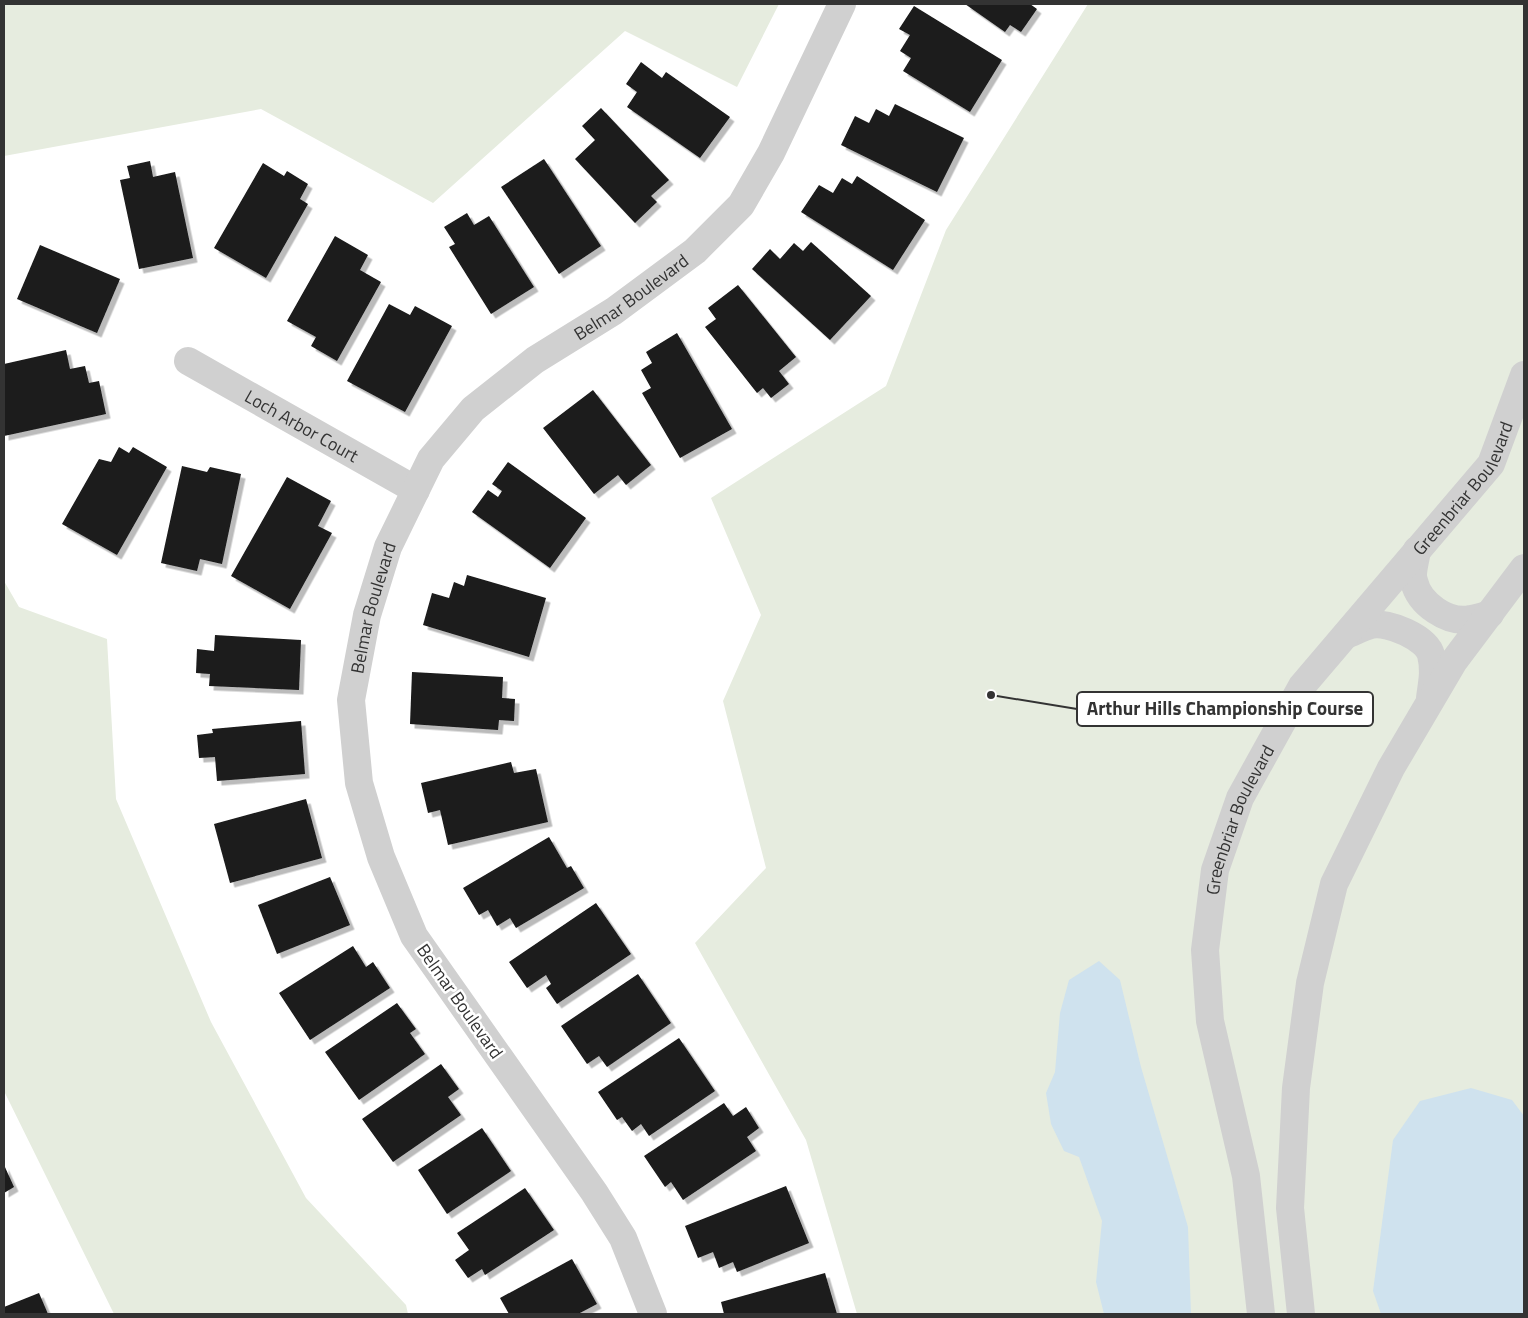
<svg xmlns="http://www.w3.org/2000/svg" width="1528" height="1318" viewBox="0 0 1528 1318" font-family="'Titillium Web',sans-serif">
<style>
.green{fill:#e6ecdf}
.water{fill:#cfe2ee}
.building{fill:#1a1a1a;filter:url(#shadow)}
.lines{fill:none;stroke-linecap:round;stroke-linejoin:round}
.minor{stroke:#d0d0d0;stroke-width:28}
.labels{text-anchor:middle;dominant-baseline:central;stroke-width:5;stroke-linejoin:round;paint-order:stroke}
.street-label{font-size:18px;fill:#333;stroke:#fff}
.leader{fill:none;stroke:#333;stroke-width:2}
.callout-dot{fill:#333;stroke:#fff;stroke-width:2}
.callout{fill:#fff;stroke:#333;stroke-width:2}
.callout-label{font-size:19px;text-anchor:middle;font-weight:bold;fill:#333}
</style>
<defs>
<filter id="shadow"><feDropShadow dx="4.5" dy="4.5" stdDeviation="0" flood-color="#0004"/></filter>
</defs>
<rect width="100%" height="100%" fill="#fff"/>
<!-- green -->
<g class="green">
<polygon points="4,4 779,4 737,87 625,31 433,203 261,109 4,156"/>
<polygon points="1088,4 1524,4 1524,1314 857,1314 806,1140 695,943 766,868 723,701 761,615 711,498 886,386 946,230"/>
<polygon points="4,581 19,607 107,639 116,799 211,1022 306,1198 406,1305 408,1314 114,1314 4,1091"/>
</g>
<!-- water -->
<g class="water">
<polygon points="1099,961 1120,980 1141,1067 1188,1227 1191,1314 1104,1314 1096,1282 1102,1221 1079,1157 1064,1151 1051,1124 1046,1093 1055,1072 1060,1013 1069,980"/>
<polygon points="1471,1088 1512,1100 1524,1116 1524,1314 1381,1314 1373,1291 1393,1140 1420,1101"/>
</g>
<!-- building -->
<g class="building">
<polygon points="965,4 1030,4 1037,9 1021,32 1010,25 1005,32"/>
<polygon points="914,6 1002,60 970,112 903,71 911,58 900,51 910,35 899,29"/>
<polygon points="641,62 662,78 666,72 730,117 700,158 627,107 637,92 626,84"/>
<polygon points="895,104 964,138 937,192 841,145 855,116 869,123 876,109 889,116"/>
<polygon points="601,108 669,180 651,196 657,202 635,223 575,159 595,140 582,126"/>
<polygon points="544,159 601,246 559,274 501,187"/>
<polygon points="150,161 153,177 175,172 193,258 139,269 120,180 130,178 127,166"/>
<polygon points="263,163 284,176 287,171 308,184 300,199 308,204 266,278 214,248"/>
<polygon points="857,176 925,220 893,270 801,212 819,185 833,193 842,178 852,184"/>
<polygon points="467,213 474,225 489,216 534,287 491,314 449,247 455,244 444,227"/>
<polygon points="335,236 368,255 360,270 381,282 337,361 311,346 316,337 287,321"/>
<polygon points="811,242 871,296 830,340 752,269 770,249 780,259 794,243 803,251"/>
<polygon points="40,245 120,279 97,333 17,299"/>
<polygon points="738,285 796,357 779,371 789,384 771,398 763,388 757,393 705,327 716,319 708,308"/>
<polygon points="389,304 410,315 415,306 452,326 405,412 347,381"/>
<polygon points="677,333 732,429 680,458 642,393 651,388 641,370 652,363 646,352"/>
<polygon points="66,350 70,369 85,366 89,383 99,381 106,414 4,436 4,364"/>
<polygon points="593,390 651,465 626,485 618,475 594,494 543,428"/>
<polygon points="119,447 129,453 133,447 167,467 117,555 62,524 99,459 111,462"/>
<polygon points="508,462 586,518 550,568 472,512 488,490 498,497 502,491 492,484"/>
<polygon points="182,466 207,472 210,467 241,474 222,564 200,559 197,571 161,563"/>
<polygon points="287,477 331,501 318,526 332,533 290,609 231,576"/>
<polygon points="467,575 546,598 529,657 423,625 432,593 449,598 454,582 464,586"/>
<polygon points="215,635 301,640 299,690 209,686 210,674 196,673 197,649 214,651"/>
<polygon points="412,672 503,677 502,698 515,699 514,721 499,720 498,730 410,724"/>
<polygon points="301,721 305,774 217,781 215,757 199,758 197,735 213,733 212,729"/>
<polygon points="511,762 514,773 536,769 548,822 448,845 440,810 428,813 421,783"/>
<polygon points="306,799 322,858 230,883 214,824"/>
<polygon points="549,837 567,868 571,866 584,888 516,928 510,918 497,926 488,910 479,915 463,888"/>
<polygon points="330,877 350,925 277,954 258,905"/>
<polygon points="596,903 631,954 557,1004 546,988 551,984 546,975 527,988 509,962"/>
<polygon points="353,946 366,967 373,962 390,988 310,1040 279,993"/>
<polygon points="638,974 671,1023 607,1067 599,1056 587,1064 561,1026"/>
<polygon points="397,1003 416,1029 410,1033 425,1054 359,1100 325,1052"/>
<polygon points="679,1038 715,1091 649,1136 641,1124 632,1131 622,1117 617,1120 598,1092"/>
<polygon points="441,1064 459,1089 448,1097 461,1115 393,1162 362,1119"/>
<polygon points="724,1103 733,1116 746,1107 759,1128 747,1137 756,1151 683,1200 671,1182 665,1187 644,1156"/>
<polygon points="482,1128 511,1171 447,1214 418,1170"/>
<polygon points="4,1165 14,1187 4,1193"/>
<polygon points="786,1186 809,1243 737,1272 733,1262 719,1268 713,1252 698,1258 685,1226"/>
<polygon points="525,1188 554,1230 485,1275 482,1269 468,1278 455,1260 469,1250 457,1233"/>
<polygon points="572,1259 597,1304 578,1314 509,1314 500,1298"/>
<polygon points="825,1273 837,1314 724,1314 721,1302"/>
<polygon points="39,1293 48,1314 4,1314 4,1307"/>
</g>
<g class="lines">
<!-- minor -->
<g class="minor">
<path id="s1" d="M 188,361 L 416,490"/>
<path d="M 1417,550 C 1416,559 1411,573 1414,581 C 1419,604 1448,624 1471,619 C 1477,618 1484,616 1490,614"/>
<path d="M 1346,635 C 1354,632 1363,627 1371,625 C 1388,621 1427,638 1431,655 C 1435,670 1432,683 1430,698"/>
<path id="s2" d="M 653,1314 L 623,1238 L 594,1192 L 414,936 L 381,857 L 359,783 L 351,700 L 367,615 L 388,547 L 431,459 L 473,409 L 535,360 L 614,311 L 695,251 L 741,205 L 771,153 L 842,4"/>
<path id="s3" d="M 1261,1314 L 1246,1176 L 1210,1021 L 1205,950 L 1215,870 L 1240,798 L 1302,686 L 1491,464 L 1524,375"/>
<polyline points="1301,1314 1290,1208 1296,1088 1310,983 1334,884 1391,768 1454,661 1524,568"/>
</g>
</g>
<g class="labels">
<!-- street labels -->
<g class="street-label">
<text stroke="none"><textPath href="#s2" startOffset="1210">Belmar Boulevard</textPath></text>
<text stroke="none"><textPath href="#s1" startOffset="131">Loch Arbor Court</textPath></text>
<text stroke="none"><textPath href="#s3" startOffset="910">Greenbriar Boulevard</textPath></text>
<text stroke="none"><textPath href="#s2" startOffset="790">Belmar Boulevard</textPath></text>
<text stroke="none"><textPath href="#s3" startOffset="505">Greenbriar Boulevard</textPath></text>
<text transform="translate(460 1001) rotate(55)">Belmar Boulevard</text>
</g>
</g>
<!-- callouts -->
<path class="leader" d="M991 695L1077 709"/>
<circle class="callout-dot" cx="991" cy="695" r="5"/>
<rect class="callout" x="1077" y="692" width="296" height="34" rx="5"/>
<g class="callout-label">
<text x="1225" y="715">Arthur Hills Championship Course</text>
</g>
<!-- border -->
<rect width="1528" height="1318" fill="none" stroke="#333333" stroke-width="10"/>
</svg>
